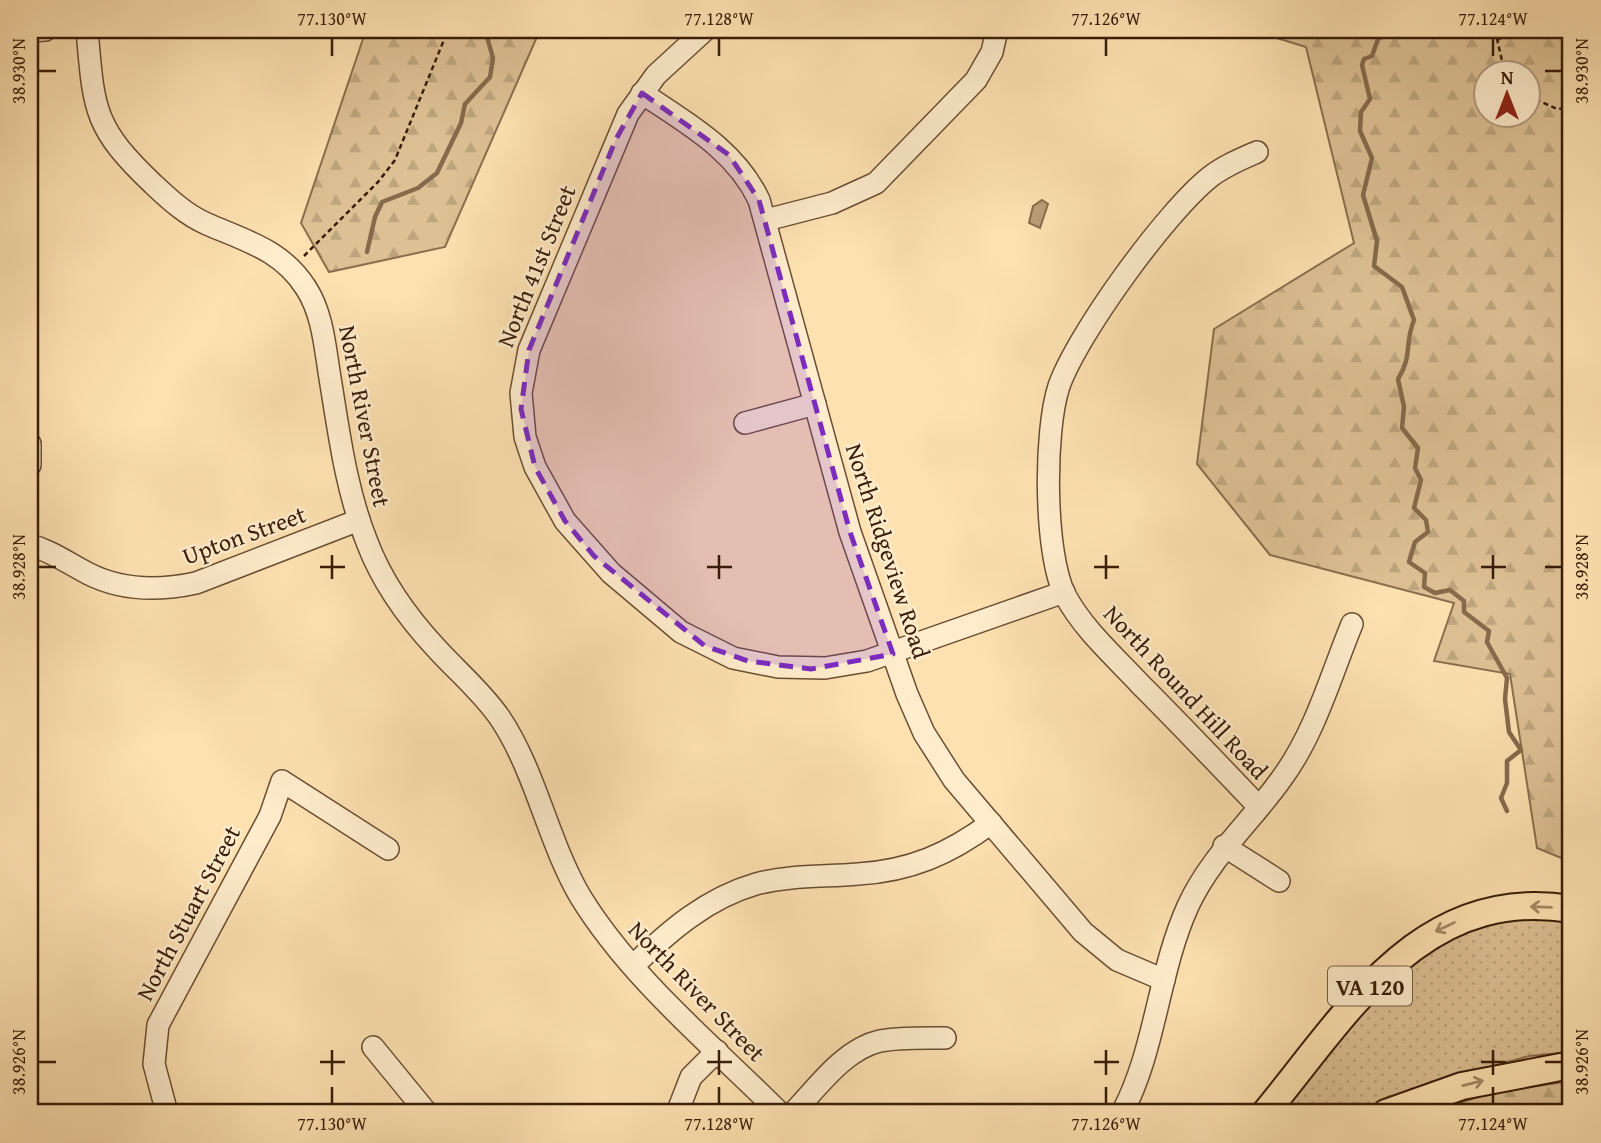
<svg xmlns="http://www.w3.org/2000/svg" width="1601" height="1143" viewBox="0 0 1601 1143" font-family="'Gentium Book Plus',serif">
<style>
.grass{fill:url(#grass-dots);stroke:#8b6e4e;stroke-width:2}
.forest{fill:url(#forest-firs);stroke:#8b6e4e;stroke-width:2;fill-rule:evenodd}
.water{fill:#bb9e78;stroke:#876a4c;stroke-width:2}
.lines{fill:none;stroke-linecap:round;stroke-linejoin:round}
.stream{stroke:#876a4c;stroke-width:4.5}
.minor-casing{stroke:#6a4e33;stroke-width:24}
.major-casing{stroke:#391d09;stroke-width:30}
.path{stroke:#391d09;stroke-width:2.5;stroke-dasharray:5 3.5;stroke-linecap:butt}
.minor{stroke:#feeccc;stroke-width:21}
.major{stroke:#fee1b1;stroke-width:26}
.oneway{stroke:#a58965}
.marked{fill:#7b2cbf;fill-opacity:0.2;stroke:#7b2cbf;stroke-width:5;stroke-dasharray:14 9;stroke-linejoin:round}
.ticks{fill:none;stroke:#391d09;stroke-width:2.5}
.labels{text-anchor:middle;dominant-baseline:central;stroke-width:5;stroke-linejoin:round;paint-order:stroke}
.shield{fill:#feeccc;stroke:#745b44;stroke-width:2}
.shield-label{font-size:23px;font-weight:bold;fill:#391d09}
.street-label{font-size:24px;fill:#391d09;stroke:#feeccc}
.neatline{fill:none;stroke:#391d09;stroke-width:2.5}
.ticks-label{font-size:18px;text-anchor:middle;fill:#391d09}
</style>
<defs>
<pattern id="grass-dots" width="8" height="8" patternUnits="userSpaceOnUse" patternTransform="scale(1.75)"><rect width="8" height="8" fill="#ddc094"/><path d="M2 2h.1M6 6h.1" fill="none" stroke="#bea57e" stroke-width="1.8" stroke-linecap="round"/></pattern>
<pattern id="forest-firs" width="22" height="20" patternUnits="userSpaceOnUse" patternTransform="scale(1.75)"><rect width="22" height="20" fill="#ddc094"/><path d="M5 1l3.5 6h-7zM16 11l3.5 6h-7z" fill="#bea57e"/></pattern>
</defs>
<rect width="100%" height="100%" fill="#fee1b1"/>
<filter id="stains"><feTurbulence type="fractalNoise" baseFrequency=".00286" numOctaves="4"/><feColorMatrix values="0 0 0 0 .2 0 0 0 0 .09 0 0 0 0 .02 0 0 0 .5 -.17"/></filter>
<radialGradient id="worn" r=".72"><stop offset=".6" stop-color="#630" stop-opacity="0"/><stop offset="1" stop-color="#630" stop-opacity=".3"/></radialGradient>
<!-- grass -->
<polygon class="grass" points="1525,915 1571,918 1571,1052 1529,1056 1434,1083 1363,1113 1278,1113 1409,958 1477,922"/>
<!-- forest -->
<g class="forest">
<polygon points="366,30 540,30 445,247 329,272 301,223"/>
<path d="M 1251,30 L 1571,30 L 1571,862 L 1537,848 L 1510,674 L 1434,661 L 1454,603 L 1270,555 L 1197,464 L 1214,329 L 1354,243 L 1306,47 ZM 1486,74 L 1528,74 L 1528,116 L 1486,116 Z"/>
<polygon points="1571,1081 1571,1113 1430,1113 1490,1093"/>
</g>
<!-- water -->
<polygon class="water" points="1042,200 1048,204 1040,228 1029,223 1033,206"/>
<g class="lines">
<!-- stream -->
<g class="stream">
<path d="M 1394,30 L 1378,39 L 1372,56 L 1364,59 L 1362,65 L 1370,99 L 1361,112 L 1360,131 L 1372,158 L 1363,195 L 1377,241 L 1374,266 L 1402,287 L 1414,320 C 1404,345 1413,355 1398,379 L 1404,407 L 1402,428 L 1418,448 L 1415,468 L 1421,480 L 1414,508 L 1426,520 L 1428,532 L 1415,542 L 1409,562 L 1425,573 L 1424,587 L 1435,593 L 1450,590 L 1464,601 L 1464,612 L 1489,631 L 1487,642 L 1507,678 L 1505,699 L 1509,732 L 1521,750 L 1507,761 L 1507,783 L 1501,798 L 1507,811"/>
<polyline points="367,252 375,217 382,202 418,188 437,173 461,123 465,104 490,77 493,58 485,30"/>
</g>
<!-- minor casing -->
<g class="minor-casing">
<g id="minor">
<path d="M 87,30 C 94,110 93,127 153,184 C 169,199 186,215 207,224 C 246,241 282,250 306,288 C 323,314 325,348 330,378 C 339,433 346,490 367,542 C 382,582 408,618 437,649 C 458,672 482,692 500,718 C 536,772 547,839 580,896 C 630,978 712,1045 780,1113"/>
<polyline points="705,30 656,75 628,114 529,350 521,393 525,437 535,467 565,521 611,573 681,632 733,658 778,667 825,668 867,661 1064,592"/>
<polyline points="30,31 45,30"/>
<path d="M 642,93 C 686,123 735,149 759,200 L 850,532 L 907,694 L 924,733 L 954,780 L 1083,932 L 1117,960 L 1164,980"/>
<path d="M 1257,152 C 1241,159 1224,166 1210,177 C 1166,212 1078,333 1059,386 C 1044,431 1044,553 1065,595 C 1083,629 1114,656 1140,684 C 1180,724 1219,765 1258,806"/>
<polyline points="766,220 832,203 876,183 976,80 992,52 997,30"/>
<polyline points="745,423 815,404"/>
<polyline points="30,444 30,465"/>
<path d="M 30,545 C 52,551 69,564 89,574 C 123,591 159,591 196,583 L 359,520"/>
<polyline points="1224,846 1279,881"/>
<path d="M 633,966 C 669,931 707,898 756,884 C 790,875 824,877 858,874 C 910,871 949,854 991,823"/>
<polyline points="373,1047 427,1113"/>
<polyline points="167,1113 154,1064 158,1025 270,816 282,781 388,849"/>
<polyline points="677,1113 691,1077 717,1051"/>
<path d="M 793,1113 C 817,1088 844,1049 880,1041 C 901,1037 924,1038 945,1038"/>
<path d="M 1122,1113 C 1156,1049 1158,972 1188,906 C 1211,856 1251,822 1282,778 C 1315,733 1331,675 1352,624"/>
</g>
</g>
<!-- major casing -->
<g class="major-casing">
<g id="major">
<path d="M 1265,1113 C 1347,1014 1421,884 1571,909"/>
<polyline points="1386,1113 1462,1086 1571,1065"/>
</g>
</g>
<!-- path -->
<g class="path">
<polyline points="1495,30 1505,74"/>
<polyline points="1498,40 1512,30"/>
<polyline points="1528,96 1557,109 1571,108"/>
<polyline points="304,256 378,182 395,160 448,30"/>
</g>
<!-- minor -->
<use href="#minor" class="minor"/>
<!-- major -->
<use href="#major" class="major"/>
</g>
<!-- one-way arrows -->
<defs><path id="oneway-shaft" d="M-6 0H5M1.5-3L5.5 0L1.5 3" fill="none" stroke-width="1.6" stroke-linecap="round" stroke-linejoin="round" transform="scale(1.75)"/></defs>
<g class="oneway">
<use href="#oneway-shaft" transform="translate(1541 907) rotate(-178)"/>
<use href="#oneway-shaft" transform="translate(1445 927) rotate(154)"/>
<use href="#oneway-shaft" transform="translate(1473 1083) rotate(-14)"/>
</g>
<!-- marked area -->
<path class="marked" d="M 642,93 L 729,155 L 759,200 L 850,532 L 893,654 L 811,669 L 748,661 L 705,646 L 594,556 L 565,521 L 535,467 L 521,409 L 529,350 L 616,139 Z"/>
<!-- ticks -->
<path class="ticks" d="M 332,38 L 332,56M 719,38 L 719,56M 1106,38 L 1106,56M 1493,38 L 1493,56M 38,71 L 56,71M 1545,71 L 1562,71M 332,555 L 332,579M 719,555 L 719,579M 1106,555 L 1106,579M 1493,555 L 1493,579M 38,567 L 56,567M 320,567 L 345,567M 707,567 L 732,567M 1094,567 L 1119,567M 1481,567 L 1506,567M 1545,567 L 1562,567M 332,1050 L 332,1075M 719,1050 L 719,1075M 1106,1050 L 1106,1075M 1493,1050 L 1493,1075M 38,1062 L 56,1062M 320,1062 L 345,1062M 707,1062 L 732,1062M 1094,1062 L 1119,1062M 1481,1062 L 1506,1062M 1545,1062 L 1562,1062M 332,1087 L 332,1104M 719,1087 L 719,1104M 1106,1087 L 1106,1104M 1493,1087 L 1493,1104"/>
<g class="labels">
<!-- shield labels -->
<rect class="shield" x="1328" y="966.5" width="84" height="39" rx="5"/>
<g class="shield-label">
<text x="1370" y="986">VA 120</text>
</g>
<!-- street labels -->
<g class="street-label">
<text transform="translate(536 266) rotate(-68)">North 41st Street</text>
<text transform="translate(365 416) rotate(79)">North River Street</text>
<text transform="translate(244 535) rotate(-20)">Upton Street</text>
<text transform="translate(888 551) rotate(72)">North Ridgeview Road</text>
<text transform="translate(1186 692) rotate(47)">North Round Hill Road</text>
<text transform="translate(188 913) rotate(-62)">North Stuart Street</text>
<text transform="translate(697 991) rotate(46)">North River Street</text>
</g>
</g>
<!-- margin -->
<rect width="1601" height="1143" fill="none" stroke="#fee1b1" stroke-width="77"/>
<!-- north arrow -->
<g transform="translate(1507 94)"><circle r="33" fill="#feeccc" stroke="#af997e" stroke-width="2"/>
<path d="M0-5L12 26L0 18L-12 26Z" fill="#8f2418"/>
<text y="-10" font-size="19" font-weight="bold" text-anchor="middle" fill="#391d09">N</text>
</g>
<rect x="38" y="38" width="1524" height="1066" class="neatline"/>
<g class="ticks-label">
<text x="332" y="25">77.130°W</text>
<text x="719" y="25">77.128°W</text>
<text x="1106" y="25">77.126°W</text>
<text x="1493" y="25">77.124°W</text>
<text transform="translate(19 71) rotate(-90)" y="6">38.930°N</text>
<text transform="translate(1582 71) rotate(-90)" y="6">38.930°N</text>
<text transform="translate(19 567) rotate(-90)" y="6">38.928°N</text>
<text transform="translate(1582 567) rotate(-90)" y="6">38.928°N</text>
<text transform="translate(19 1062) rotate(-90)" y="6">38.926°N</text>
<text transform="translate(1582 1062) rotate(-90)" y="6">38.926°N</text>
<text x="332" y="1130">77.130°W</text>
<text x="719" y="1130">77.128°W</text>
<text x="1106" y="1130">77.126°W</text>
<text x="1493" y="1130">77.124°W</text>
</g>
<rect width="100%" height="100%" filter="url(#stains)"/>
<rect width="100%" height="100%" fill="url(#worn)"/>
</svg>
